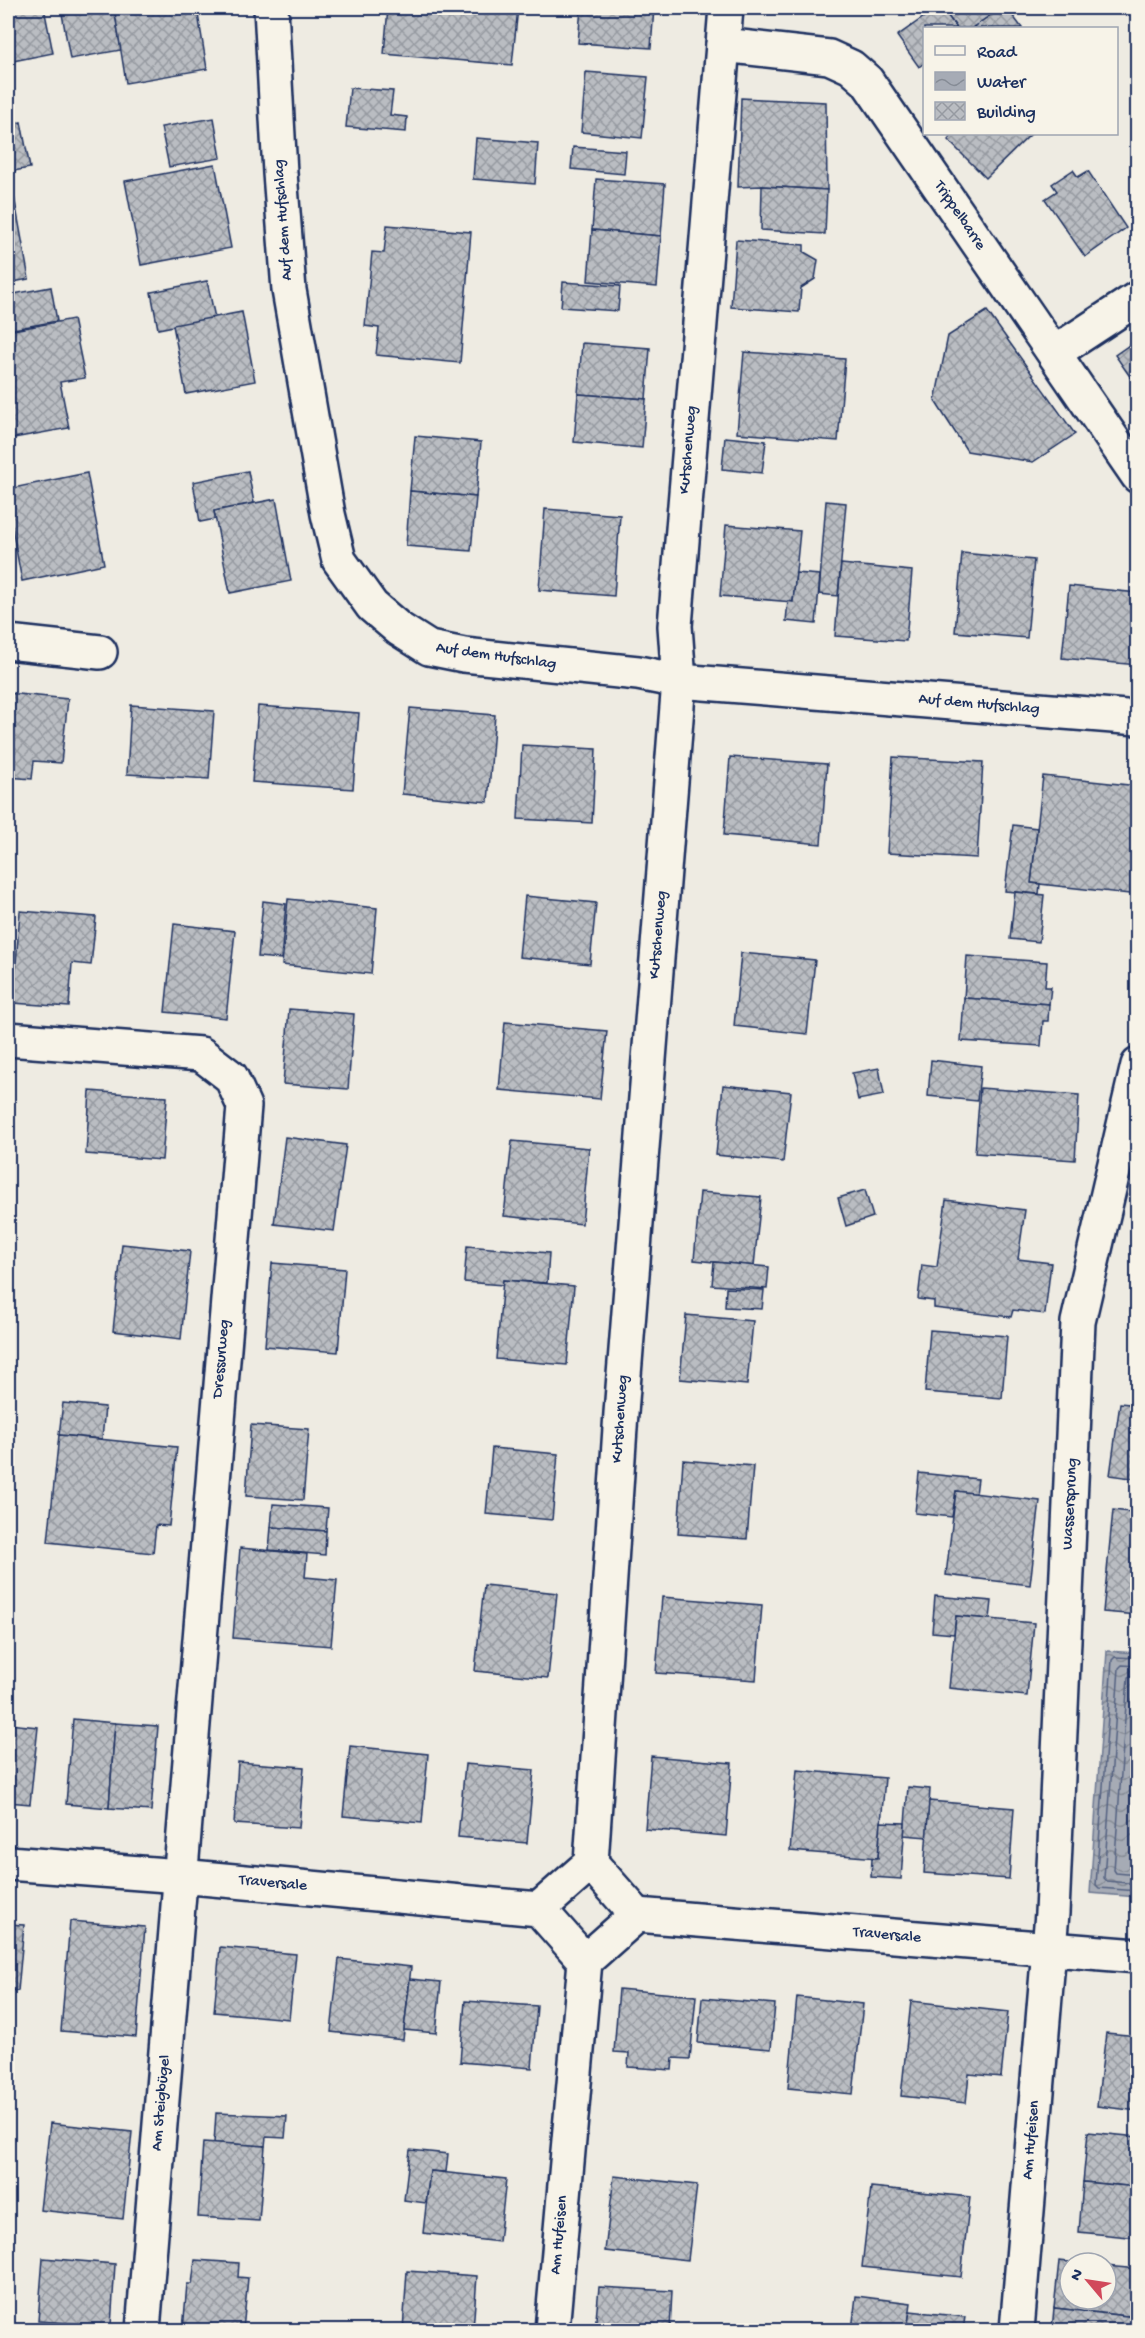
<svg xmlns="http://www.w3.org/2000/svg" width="1145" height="2338" viewBox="0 0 1145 2338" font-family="'Gochi Hand',sans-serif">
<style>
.water{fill:url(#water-waves);stroke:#6e7992;stroke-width:1.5}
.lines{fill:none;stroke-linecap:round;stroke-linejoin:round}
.shore{stroke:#536181;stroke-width:1.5}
.building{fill:url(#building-cross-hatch);stroke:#1b2f5e;stroke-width:1.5}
.minor-casing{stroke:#1b2f5e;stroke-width:38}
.minor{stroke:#f7f3e8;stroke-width:33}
.labels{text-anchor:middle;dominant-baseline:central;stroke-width:6;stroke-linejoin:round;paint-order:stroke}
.street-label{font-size:16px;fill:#1b2f5e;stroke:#f7f3e8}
</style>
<defs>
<pattern id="water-waves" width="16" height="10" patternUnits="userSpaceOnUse" patternTransform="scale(1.5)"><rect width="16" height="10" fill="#a6abb5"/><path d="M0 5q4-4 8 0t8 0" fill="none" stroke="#868c96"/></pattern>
<pattern id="building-cross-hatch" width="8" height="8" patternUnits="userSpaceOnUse" patternTransform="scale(1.5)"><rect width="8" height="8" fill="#babdc2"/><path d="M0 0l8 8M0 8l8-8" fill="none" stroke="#969aa1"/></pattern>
</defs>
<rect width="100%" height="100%" fill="#eeebe2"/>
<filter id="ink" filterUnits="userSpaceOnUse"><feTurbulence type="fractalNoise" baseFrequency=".0167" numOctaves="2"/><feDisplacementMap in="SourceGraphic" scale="12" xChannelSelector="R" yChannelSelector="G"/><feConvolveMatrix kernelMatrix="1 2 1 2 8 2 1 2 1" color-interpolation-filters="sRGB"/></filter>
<g filter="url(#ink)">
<!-- water -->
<polygon class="water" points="1107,1651 1137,1653 1137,1897 1090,1893"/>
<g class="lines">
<!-- shore -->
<g class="shore">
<polyline points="1138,1658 1115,1657 1112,1660 1096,1885 1099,1888 1138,1891"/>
<polyline points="1138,1666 1122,1665 1119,1668 1104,1878 1107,1881 1138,1884"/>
<polyline points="1138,1675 1128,1677 1114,1870 1116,1873 1138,1875"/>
</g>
</g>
<!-- building -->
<g class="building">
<polygon points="8,8 44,8 53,53 8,62"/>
<polygon points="61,8 118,8 119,13 115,13 121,50 70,59"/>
<polygon points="150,8 197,8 207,69 126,83 115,13"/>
<polygon points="388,8 518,8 512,65 384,54"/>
<polygon points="581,8 654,8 651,48 578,43"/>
<polygon points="937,8 942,8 957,28 924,28 924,63 919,67 897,36"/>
<polygon points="942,8 1001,8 972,28 957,28"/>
<polygon points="1001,8 1007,8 1022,28 972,28"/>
<polygon points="586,72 648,77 642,138 581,132"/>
<polygon points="350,88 393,91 390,115 407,117 406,132 346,127"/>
<polygon points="741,98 826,102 827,190 762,186 738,187"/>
<polygon points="214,118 221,158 169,167 161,127"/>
<polygon points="21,122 30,168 8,172 8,125"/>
<polygon points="954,134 1031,134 986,178 948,140"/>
<polygon points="476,138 538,143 535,184 473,179"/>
<polygon points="573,147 626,151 624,174 571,169"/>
<polygon points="215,164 231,248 141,265 125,181"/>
<polygon points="1073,170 1078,177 1088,171 1126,228 1085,257 1045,199 1057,191 1052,184"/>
<polygon points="10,174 29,279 8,283 8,175"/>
<polygon points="596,179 665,184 661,236 592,230"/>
<polygon points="762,186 827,190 825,234 761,230"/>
<polygon points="387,225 471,232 460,363 376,355 379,328 365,326 372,252 384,253"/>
<polygon points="592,230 661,236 657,287 588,281"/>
<polygon points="736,240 804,245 804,252 818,260 815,279 801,288 799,312 731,307"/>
<polygon points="207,281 215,318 158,329 151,292"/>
<polygon points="563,282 620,286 618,311 561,307"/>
<polygon points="51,287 57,321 8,330 8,295"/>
<polygon points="987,311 1075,434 1033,462 967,451 935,401 948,336"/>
<polygon points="242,312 255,381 186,394 173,325"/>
<polygon points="73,319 85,378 60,382 69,428 8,439 8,331"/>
<polygon points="1138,339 1138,388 1115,355"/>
<polygon points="582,343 650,348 646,399 578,394"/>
<polygon points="744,352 845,359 838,441 737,433"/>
<polygon points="578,394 646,399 642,448 574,442"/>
<polygon points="415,436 481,442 476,497 410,491"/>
<polygon points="725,437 766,441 762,473 722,469"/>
<polygon points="248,471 254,503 214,511 216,519 200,522 193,482"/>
<polygon points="87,473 104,564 22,581 8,507 8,489"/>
<polygon points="410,491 476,497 471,551 406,546"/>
<polygon points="276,499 291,581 230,593 214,511"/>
<polygon points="826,501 846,503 838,596 819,594"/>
<polygon points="545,509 620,515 614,596 539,590"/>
<polygon points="726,525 800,531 793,602 720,596"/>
<polygon points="962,553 1034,560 1027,638 955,632"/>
<polygon points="841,564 912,571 906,641 835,636"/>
<polygon points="796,573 820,575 816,624 786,621 788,601 793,602"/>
<polygon points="1069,586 1138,593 1138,665 1062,658"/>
<polygon points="8,693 68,699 61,763 34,761 32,779 8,777"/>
<polygon points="131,705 214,711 209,779 127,774"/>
<polygon points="258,706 359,713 353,789 252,782"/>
<polygon points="410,708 495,715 488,802 402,794"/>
<polygon points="522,745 596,749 592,823 518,819"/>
<polygon points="730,757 827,764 821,844 724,835"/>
<polygon points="893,757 983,762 977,858 887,853"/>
<polygon points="1043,776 1138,786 1138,895 1031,883"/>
<polygon points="1013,825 1037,828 1031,883 1040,884 1039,894 1005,891"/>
<polygon points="1015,892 1044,895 1039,942 1010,939"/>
<polygon points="525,896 596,903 590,964 519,957"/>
<polygon points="288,899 377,908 371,974 282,965"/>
<polygon points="263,901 286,904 281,959 258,957"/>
<polygon points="20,911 96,917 91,965 72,963 69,1007 13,1003"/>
<polygon points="174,924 235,931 226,1018 165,1012"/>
<polygon points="741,953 815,960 807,1034 734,1026"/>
<polygon points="967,956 1047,962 1045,987 1051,987 1049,1004 964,998"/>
<polygon points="964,998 1049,1004 1048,1021 1043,1021 1041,1046 961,1041"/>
<polygon points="289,1009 354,1014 348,1089 283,1084"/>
<polygon points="505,1022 607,1031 600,1099 499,1090"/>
<polygon points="931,1060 981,1066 977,1101 928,1096"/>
<polygon points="879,1068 884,1095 858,1100 852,1073"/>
<polygon points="723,1085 791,1092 783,1162 716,1155"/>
<polygon points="980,1088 1079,1095 1075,1160 975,1153"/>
<polygon points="90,1091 167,1097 162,1160 86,1154"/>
<polygon points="285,1137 346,1145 334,1231 274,1224"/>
<polygon points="512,1141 589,1148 582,1224 504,1216"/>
<polygon points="865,1190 873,1217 846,1226 838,1198"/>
<polygon points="700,1192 761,1197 754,1266 694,1260"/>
<polygon points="946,1200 1025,1210 1018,1259 1051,1263 1045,1314 1013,1310 1011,1317 934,1308 934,1301 918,1299 922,1265 937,1267"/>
<polygon points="122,1244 190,1251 181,1339 113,1331"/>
<polygon points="467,1246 549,1253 547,1283 503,1280 503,1285 464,1282"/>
<polygon points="714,1262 769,1267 767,1289 712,1285"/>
<polygon points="272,1263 345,1269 338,1352 265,1346"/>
<polygon points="503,1280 574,1286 567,1365 496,1359"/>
<polygon points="726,1288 764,1290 762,1309 725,1307"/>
<polygon points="686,1315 753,1321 747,1385 680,1379"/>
<polygon points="930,1330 1007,1336 1002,1398 925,1392"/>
<polygon points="63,1403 105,1407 102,1439 59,1435"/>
<polygon points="1120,1403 1138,1405 1138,1479 1110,1475"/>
<polygon points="251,1425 309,1429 303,1500 246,1496"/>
<polygon points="59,1435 177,1447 169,1526 156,1525 153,1553 48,1542"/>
<polygon points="492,1448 558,1454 552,1520 486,1514"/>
<polygon points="683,1460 753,1466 747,1539 678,1534"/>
<polygon points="919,1473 978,1479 976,1494 956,1491 952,1517 915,1513"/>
<polygon points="956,1491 1040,1501 1030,1585 946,1575"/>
<polygon points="273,1504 328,1508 326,1531 271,1527"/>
<polygon points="1113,1510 1138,1513 1138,1615 1103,1612"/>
<polygon points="271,1527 326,1531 325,1555 269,1550"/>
<polygon points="240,1548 307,1554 305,1577 337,1580 331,1646 233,1638"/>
<polygon points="484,1585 557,1593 548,1678 475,1671"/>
<polygon points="935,1596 992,1601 990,1619 956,1616 954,1634 932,1632"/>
<polygon points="662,1597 762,1605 756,1680 656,1673"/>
<polygon points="956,1616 1034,1623 1027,1696 949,1688"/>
<polygon points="73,1719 115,1723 109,1808 66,1804"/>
<polygon points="115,1723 158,1726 151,1811 109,1808"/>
<polygon points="8,1724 38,1727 30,1804 8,1802"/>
<polygon points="350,1746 428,1754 422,1823 343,1816"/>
<polygon points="651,1756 732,1763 726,1836 645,1829"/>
<polygon points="238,1762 304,1767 299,1828 234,1824"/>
<polygon points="465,1764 534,1770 527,1843 458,1837"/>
<polygon points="797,1770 885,1778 878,1858 790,1851"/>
<polygon points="908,1787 930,1789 927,1837 904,1835"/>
<polygon points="929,1801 1014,1808 1009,1879 924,1873"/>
<polygon points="881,1822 905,1823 901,1879 871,1877 872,1858 878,1858"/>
<polygon points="70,1921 145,1927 136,2037 61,2031"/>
<polygon points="8,1924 24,1925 18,1991 8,1990"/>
<polygon points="220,1947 296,1954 289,2019 214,2012"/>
<polygon points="339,1959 411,1967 403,2040 331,2032"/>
<polygon points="410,1979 441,1982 436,2033 404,2030"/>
<polygon points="619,1989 696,1996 690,2059 673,2058 672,2070 628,2067 629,2053 614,2052"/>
<polygon points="797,1997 863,2004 853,2094 788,2088"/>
<polygon points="702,1998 775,2004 771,2049 698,2043"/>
<polygon points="465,2001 537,2006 532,2068 460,2062"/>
<polygon points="911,2001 1008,2012 1001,2077 969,2074 966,2103 901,2096"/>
<polygon points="1106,2033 1138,2036 1138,2111 1097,2106"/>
<polygon points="216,2113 287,2116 285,2138 266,2137 265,2146 214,2143"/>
<polygon points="50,2123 132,2132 123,2219 40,2210"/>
<polygon points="1088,2132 1138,2137 1138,2187 1083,2182"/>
<polygon points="203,2142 265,2146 259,2221 198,2217"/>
<polygon points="410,2150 448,2154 446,2172 430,2171 426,2203 404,2200"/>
<polygon points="430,2171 506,2179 499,2242 423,2233"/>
<polygon points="614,2176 697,2185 688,2260 605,2251"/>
<polygon points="1083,2182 1138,2187 1138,2238 1079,2232"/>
<polygon points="871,2187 970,2197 961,2277 862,2267"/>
<polygon points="43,2258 115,2264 111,2326 38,2321"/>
<polygon points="195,2260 239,2263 238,2277 248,2278 243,2330 183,2330 187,2284 192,2284"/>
<polygon points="1059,2261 1079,2263 1070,2263 1070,2299 1106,2299 1106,2266 1138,2269 1136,2317 1054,2308"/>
<polygon points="407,2271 477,2276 473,2330 403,2330"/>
<polygon points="599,2287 672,2291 670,2330 595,2330"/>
<polygon points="856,2296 911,2303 907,2330 852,2330"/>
<polygon points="1054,2308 1136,2317 1135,2330 1052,2330"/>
<polygon points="910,2311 965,2317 963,2330 907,2330"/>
</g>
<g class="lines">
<!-- minor casing -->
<g class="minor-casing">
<g id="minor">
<polyline points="271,8 280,173 289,290 328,514 339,560 372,606 399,629 429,648 464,655 638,673 679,681 1138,718"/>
<polyline points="723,45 829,57 851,67 867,81 1138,476"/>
<polyline points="1054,353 1138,298"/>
<polyline points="8,642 100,652"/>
<polyline points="8,1039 201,1054 231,1077 244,1106 143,2330"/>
<polyline points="8,1863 180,1876 539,1909 585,1961 637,1915 591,1863 539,1909"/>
<polyline points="591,1863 621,1413 679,681 675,626 726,8"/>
<polyline points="637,1915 1138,1956"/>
<polyline points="552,2330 585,1961"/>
<polyline points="1017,2330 1052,1913 1078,1322 1138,1065"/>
</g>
</g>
<!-- minor -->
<use href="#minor" class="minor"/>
</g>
</g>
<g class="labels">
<!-- street labels -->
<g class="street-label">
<text transform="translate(959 216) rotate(56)">Trippelbarre</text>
<text transform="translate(284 220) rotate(-94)">Auf dem Hufschlag</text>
<text transform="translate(689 450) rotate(-85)">Kutschenweg</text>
<text transform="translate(496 657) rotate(8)">Auf dem Hufschlag</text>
<text transform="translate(979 705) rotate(5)">Auf dem Hufschlag</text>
<text transform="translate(659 935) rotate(-85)">Kutschenweg</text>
<text transform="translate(222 1359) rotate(-85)">Dressurweg</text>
<text transform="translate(621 1419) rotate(-86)">Kutschenweg</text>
<text transform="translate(1071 1504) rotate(-87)">Wassersprung</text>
<text transform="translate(273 1884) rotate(5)">Traversale</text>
<text transform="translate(887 1936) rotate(5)">Traversale</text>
<text transform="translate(162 2103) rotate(-85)">Am Steigbügel</text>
<text transform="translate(1032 2140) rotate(-85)">Am Hufeisen</text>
<text transform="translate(560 2235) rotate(-85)">Am Hufeisen</text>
</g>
</g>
<!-- margin -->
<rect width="1145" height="2338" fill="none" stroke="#f7f3e8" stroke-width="30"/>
<rect x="15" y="15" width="1115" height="2308" fill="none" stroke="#1b2f5e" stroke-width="2" filter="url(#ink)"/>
<!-- legend -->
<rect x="923" y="27" width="195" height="108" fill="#f7f3e8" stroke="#9fa5b1" stroke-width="1.5"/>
<rect x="935" y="46" width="30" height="9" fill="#f7f3e8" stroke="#9fa5b1" stroke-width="1.5"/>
<text x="977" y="57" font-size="18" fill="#1b2f5e">Road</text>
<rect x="935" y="72" width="30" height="18" fill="url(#water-waves)" stroke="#9fa5b1" stroke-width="1.5"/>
<text x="977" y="87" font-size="18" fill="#1b2f5e">Water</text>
<rect x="935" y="102" width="30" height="18" fill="url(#building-cross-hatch)" stroke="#9fa5b1" stroke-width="1.5"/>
<text x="977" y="117" font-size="18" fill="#1b2f5e">Building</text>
<!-- north arrow -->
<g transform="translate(1088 2281) rotate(299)"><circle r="28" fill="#f7f3e8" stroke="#9fa5b1" stroke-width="1.5"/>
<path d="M0-4.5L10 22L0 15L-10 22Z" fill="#d1495b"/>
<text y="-9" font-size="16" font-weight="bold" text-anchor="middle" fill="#1b2f5e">N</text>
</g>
</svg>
